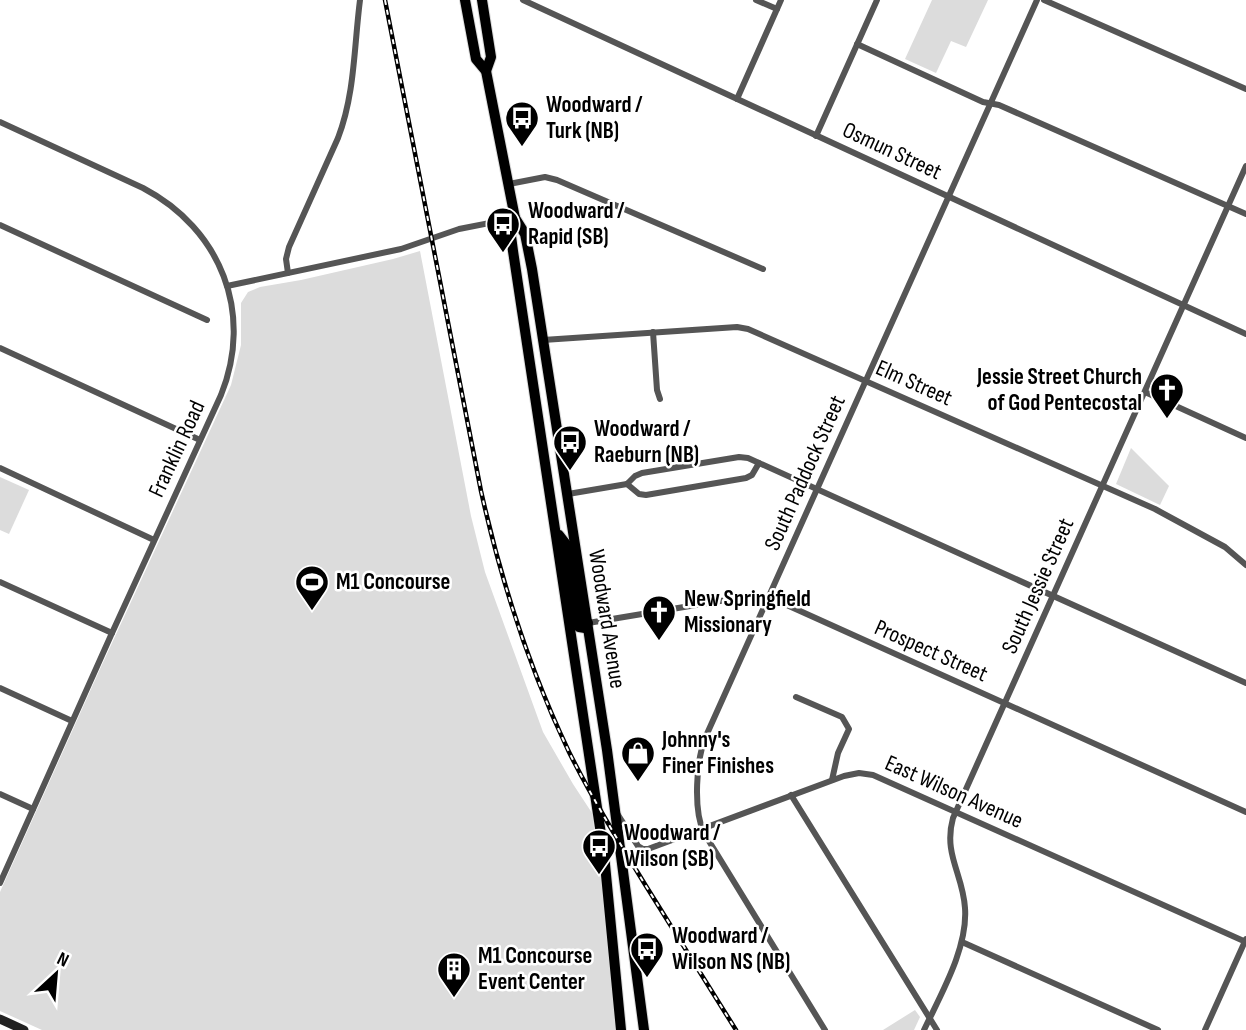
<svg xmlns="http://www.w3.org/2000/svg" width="1246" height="1030" viewBox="0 0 1246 1030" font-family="'Sofia Sans Condensed',sans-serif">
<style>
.green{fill:#dcdcdc}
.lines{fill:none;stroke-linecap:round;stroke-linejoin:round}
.primary-casing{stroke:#dbdbdb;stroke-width:12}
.street{stroke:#555;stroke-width:6}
.secondary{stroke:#222;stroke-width:9}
.primary{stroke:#000;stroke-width:10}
.rail-casing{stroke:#000;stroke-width:4.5}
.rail{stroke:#fff;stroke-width:2;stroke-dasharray:5;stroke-linecap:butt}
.labels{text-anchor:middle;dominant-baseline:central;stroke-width:5;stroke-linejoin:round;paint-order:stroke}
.poi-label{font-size:23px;font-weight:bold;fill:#000;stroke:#fff;text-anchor:start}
.street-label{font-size:23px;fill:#000;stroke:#fff}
</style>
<rect width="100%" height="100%" fill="#fff"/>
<!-- green -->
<g class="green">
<polygon points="932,0 988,0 966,47 951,41 936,73 905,59"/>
<polygon points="420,251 471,516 485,572 543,732 573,784 592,813 621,1030 42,1030 0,1011 0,892 100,669 231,385 241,345 241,303 248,292 260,287 301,280 393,259"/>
<polygon points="1131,448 1169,486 1160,505 1116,484"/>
<polygon points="0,477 29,490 9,534 0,530"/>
<polygon points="915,1010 920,1017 914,1030 883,1030"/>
</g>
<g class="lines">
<!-- primary casing -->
<g class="primary-casing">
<g id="primary">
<polyline points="465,0 476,59 486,71 515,218 511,236 513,251 604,854 621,1030"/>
<polyline points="482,0 491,57 486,71"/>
<polyline points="515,218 525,234 532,269 607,750 644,1030"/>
<polyline points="559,535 566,544 579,627 585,628 588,623"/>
</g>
</g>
<!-- street -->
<g class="street">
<polyline points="523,0 1246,334"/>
<polyline points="756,0 777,9"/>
<polyline points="1044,0 1246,89"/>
<polyline points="857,44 983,102 999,105 1246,214"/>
<polyline points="737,99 781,0"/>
<path d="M 0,122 L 143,188 C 221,229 254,313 221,395 L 112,633 L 0,883"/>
<polyline points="816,136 877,0"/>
<polyline points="509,184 545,177 557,180 763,269"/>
<polyline points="0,225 207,320"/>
<path d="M 288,273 L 286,259 L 289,247 L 338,138 C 355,94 354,46 360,0"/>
<polyline points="227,286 401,249 459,229 515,218"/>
<polyline points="653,332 657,390 660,399"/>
<polyline points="543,340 737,327 748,329 1155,509 1225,547 1246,565"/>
<polyline points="0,348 200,440"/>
<polyline points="1145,392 1246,438"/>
<polyline points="0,468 154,540"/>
<polyline points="627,484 639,494 646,495 746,478 752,475 759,463"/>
<polyline points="568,494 627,484 635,476 642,473 739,457 748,458 1246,683"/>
<polyline points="0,582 112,633"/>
<polyline points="588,623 756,595 769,597 1246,812"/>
<polyline points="0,688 72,721"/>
<polyline points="796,697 842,717 849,729 838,753 832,780"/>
<polyline points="0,794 33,809"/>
<polyline points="791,795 937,1030"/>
<polyline points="616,812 638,846 643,849 648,849 844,776 859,773 873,775 1246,942"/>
<polyline points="962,942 1158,1030"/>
<path d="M 825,1030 L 704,833 C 693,810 696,760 706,736 L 1037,0"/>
<path d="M 924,1030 C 941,994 968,948 965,908 C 963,874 943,854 953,818 L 1246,166"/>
<polyline points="1205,1030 1246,939"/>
</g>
<!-- secondary -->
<polyline class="secondary" points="0,1019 24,1030"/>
<!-- primary -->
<use href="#primary" class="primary"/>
<!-- rail casing -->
<g class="rail-casing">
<path id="rail" d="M 385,0 L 481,491 C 501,581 529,668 569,752 C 592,798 619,842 646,886 C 676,934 706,982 736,1030"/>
</g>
<!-- rail -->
<use href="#rail" class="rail"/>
</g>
<!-- icons -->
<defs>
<g id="bus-pin" transform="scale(1.75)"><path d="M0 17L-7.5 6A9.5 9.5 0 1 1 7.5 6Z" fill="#000" stroke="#fff"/><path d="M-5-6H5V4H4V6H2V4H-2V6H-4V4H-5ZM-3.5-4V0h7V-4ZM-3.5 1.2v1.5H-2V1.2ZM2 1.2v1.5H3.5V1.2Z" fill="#fff"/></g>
<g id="church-pin" transform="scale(1.75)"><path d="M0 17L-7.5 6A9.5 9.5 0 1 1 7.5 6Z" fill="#000" stroke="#fff"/><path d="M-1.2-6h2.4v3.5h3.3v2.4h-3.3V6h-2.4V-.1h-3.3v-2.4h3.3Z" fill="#fff"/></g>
<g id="stadium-pin" transform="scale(1.75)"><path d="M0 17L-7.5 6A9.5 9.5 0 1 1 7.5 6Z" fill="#000" stroke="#fff"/><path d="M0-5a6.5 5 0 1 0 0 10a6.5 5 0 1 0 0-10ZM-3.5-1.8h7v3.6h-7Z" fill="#fff"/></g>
<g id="shop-pin" transform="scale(1.75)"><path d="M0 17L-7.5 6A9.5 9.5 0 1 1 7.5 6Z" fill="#000" stroke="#fff"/><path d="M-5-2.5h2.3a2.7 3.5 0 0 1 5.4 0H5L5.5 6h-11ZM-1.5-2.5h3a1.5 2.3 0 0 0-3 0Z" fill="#fff"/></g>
<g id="building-pin" transform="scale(1.75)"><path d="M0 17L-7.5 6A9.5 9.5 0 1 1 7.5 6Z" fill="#000" stroke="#fff"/><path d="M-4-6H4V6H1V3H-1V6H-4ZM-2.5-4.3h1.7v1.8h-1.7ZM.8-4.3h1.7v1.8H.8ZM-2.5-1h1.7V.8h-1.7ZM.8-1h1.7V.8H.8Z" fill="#fff"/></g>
</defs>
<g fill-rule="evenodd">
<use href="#bus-pin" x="522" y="118"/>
<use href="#bus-pin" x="503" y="224"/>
<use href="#church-pin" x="1167" y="390"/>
<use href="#bus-pin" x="570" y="442"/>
<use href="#stadium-pin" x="312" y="582"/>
<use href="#church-pin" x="659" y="612"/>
<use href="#shop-pin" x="638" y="753"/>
<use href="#bus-pin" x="599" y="846"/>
<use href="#bus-pin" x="647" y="949"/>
<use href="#building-pin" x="454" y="969"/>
</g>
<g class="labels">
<!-- poi labels -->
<g class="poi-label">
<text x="546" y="105">Woodward /<tspan x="546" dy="26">Turk (NB)</tspan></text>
<text x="528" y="211">Woodward /<tspan x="528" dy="26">Rapid (SB)</tspan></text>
<text x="1142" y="377" text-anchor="end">Jessie Street Church<tspan x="1142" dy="26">of God Pentecostal</tspan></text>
<text x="594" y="429">Woodward /<tspan x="594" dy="26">Raeburn (NB)</tspan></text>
<text x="336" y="582">M1 Concourse</text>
<text x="684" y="599">New Springfield<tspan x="684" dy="26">Missionary</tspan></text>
<text x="662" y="740">Johnny's<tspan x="662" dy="26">Finer Finishes</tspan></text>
<text x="624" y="833">Woodward /<tspan x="624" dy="26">Wilson (SB)</tspan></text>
<text x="672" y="936">Woodward /<tspan x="672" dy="26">Wilson NS (NB)</tspan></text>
<text x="478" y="956">M1 Concourse<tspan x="478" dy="26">Event Center</tspan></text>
</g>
<!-- street labels -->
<g class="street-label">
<text transform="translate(892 151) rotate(25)">Osmun Street</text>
<text transform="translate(914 383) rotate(24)">Elm Street</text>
<text transform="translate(177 449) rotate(-65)">Franklin Road</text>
<text transform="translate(805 473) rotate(-66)">South Paddock Street</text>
<text transform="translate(1038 586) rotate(-66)">South Jessie Street</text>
<text transform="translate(607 619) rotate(81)">Woodward Avenue</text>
<text transform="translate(931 651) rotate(24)">Prospect Street</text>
<text transform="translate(954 792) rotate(24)">East Wilson Avenue</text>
</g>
</g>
<!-- north arrow -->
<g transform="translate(56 974) rotate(26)" stroke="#ffffff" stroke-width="5" paint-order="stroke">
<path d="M0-5L12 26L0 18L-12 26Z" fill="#000000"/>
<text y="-10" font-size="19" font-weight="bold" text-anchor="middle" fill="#000000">N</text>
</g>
</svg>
